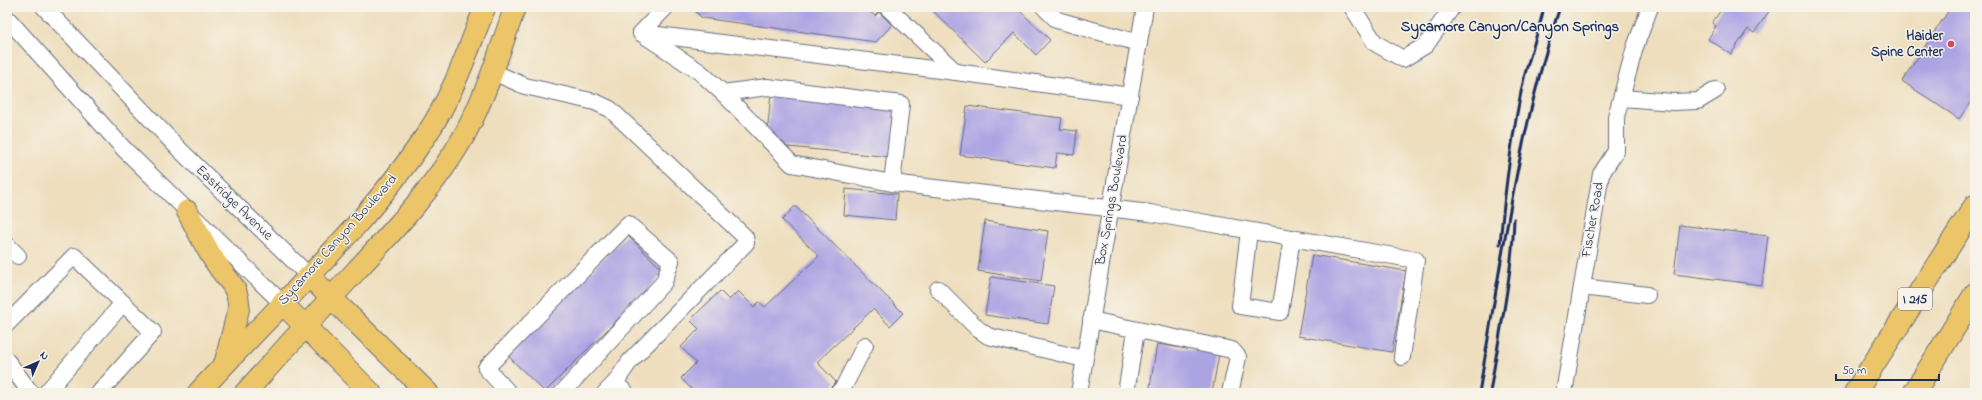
<svg xmlns="http://www.w3.org/2000/svg" width="1982" height="400" viewBox="0 0 1982 400" font-family="'Indie Flower',sans-serif">
<style>
.building{fill:#aca3e3}
.lines{fill:none;stroke-linecap:round;stroke-linejoin:round}
.minor-casing{stroke:#656c7f;stroke-width:18}
.major-casing{stroke:#656c7f;stroke-width:23}
.highway-casing{stroke:#656c7f;stroke-width:24}
.minor{stroke:#fff;stroke-width:16}
.major{stroke:#edc569;stroke-width:21}
.highway{stroke:#edc569;stroke-width:22}
.rail{stroke:#1b2f5e;stroke-width:3}
.poi-dot{fill:#d1495b;stroke:#f7f3e8;stroke-width:1.5}
.labels{text-anchor:middle;dominant-baseline:central;stroke-width:3;stroke-linejoin:round;paint-order:stroke}
.shield{fill:#f7f3e8;stroke:#5d6a87;stroke-width:1}
.shield-label{font-size:13px;font-weight:bold;fill:#1b2f5e}
.poi-label{font-size:14px;font-weight:bold;fill:#1b2f5e;stroke:#f7f3e8;text-anchor:end}
.street-label{font-size:14px;fill:#1b2f5e;stroke:#f7f3e8}
.neighbourhood-label{font-size:15px;font-weight:bold;fill:#1b2f5e;stroke:#f7f3e8}
</style>
<rect width="100%" height="100%" fill="#f7f3e8"/>
<filter id="ink" filterUnits="userSpaceOnUse"><feTurbulence type="fractalNoise" baseFrequency=".025" numOctaves="2"/><feDisplacementMap in="SourceGraphic" scale="8" xChannelSelector="R" yChannelSelector="G"/><feConvolveMatrix kernelMatrix="1 2 1 2 8 2 1 2 1" color-interpolation-filters="sRGB"/></filter>
<filter id="wash" filterUnits="userSpaceOnUse"><feTurbulence type="fractalNoise" baseFrequency=".012" numOctaves="4" result="noise"/><feDisplacementMap in="SourceGraphic" scale="16" xChannelSelector="R" yChannelSelector="G"/><feGaussianBlur stdDeviation="0.9" result="paint"/><feColorMatrix in="noise" values="0 0 0 0 0 0 0 0 0 0 0 0 0 0 0 0 0 1.4 0 .05"/><feComposite in="paint" operator="in"/></filter>
<g filter="url(#wash)">
<rect width="100%" height="100%" fill="#eedebd"/>
<g id="blocks">
<!-- building -->
<g class="building">
<polygon points="691,7 865,7 875,16 879,12 892,25 876,42 702,18"/>
<polygon points="929,7 1016,7 1050,40 1036,55 1014,33 985,62"/>
<polygon points="1723,7 1772,7 1754,33 1748,29 1731,54 1708,39 1716,26 1712,23"/>
<polygon points="1951,7 1975,7 1975,95 1959,119 1902,81"/>
<polygon points="771,94 897,107 892,157 778,146 767,135"/>
<polygon points="967,106 1062,118 1060,129 1077,131 1074,155 1057,153 1055,168 960,155"/>
<polygon points="846,189 897,194 895,220 844,215"/>
<polygon points="795,206 903,313 890,326 873,309 817,362 836,382 825,393 695,393 681,378 696,363 681,347 699,329 690,320 720,291 729,300 738,291 754,307 759,302 765,307 819,256 782,220"/>
<polygon points="985,221 1048,231 1041,281 978,271"/>
<polygon points="1680,225 1768,236 1762,285 1674,274"/>
<polygon points="627,235 665,272 545,392 507,355"/>
<polygon points="1312,255 1406,271 1392,352 1298,336"/>
<polygon points="991,277 1054,286 1048,324 985,315"/>
<polygon points="1157,344 1219,354 1212,393 1149,393"/>
</g>
</g>
</g>
<g filter="url(#ink)">
<use href="#blocks" fill-opacity="0" stroke="#656c7f" stroke-width="1"/>
<g class="lines">
<!-- minor casing -->
<g class="minor-casing">
<g id="minor">
<polyline points="44,7 179,149 309,276"/>
<polyline points="887,7 956,72 1130,96"/>
<polyline points="1044,7 1057,20 1139,43"/>
<polyline points="1352,7 1375,43 1403,59 1426,45 1452,7"/>
<polyline points="7,18 124,149 282,303"/>
<polyline points="641,33 956,72"/>
<polyline points="641,33 666,7"/>
<polyline points="644,35 700,72 723,93"/>
<polyline points="493,72 525,86 595,102 610,109 745,237 746,243 630,361 615,383 605,393"/>
<polyline points="1622,98 1673,102 1698,101 1716,90"/>
<polyline points="892,183 901,104 767,87 723,93 792,164 892,183 1150,213 1416,260 1402,357"/>
<polyline points="1249,231 1240,306 1280,312 1292,238"/>
<polyline points="7,245 18,256"/>
<polyline points="1582,287 1647,295"/>
<polyline points="938,289 978,329 988,336 1084,359"/>
<polyline points="1091,320 1232,350 1238,357 1230,393"/>
<polyline points="7,324 74,256 123,303"/>
<polyline points="7,361 31,393"/>
<polyline points="615,383 626,393"/>
<polyline points="46,393 123,303 153,332 99,393"/>
<polyline points="509,393 486,368 628,224 671,261 664,282 562,393"/>
<polyline points="838,393 843,388 865,345"/>
<polyline points="1079,393 1145,7"/>
<polyline points="1126,393 1136,331"/>
<polyline points="1564,393 1601,174 1616,151 1616,117 1635,47 1650,7"/>
</g>
</g>
<!-- major casing -->
<g class="major-casing">
<g id="major">
<path d="M 187,211 C 197,229 206,249 218,266 C 229,283 237,284 239,307 L 226,359"/>
<polyline points="309,276 428,393"/>
<polyline points="282,303 371,393"/>
<path d="M 198,393 C 275,308 363,230 427,134 C 453,95 468,50 485,7"/>
<path d="M 245,393 C 281,353 318,312 355,272 C 394,230 435,187 464,136 C 486,95 500,51 515,7"/>
</g>
</g>
<!-- highway casing -->
<g class="highway-casing">
<g id="highway">
<polyline points="1855,393 1975,206"/>
<polyline points="1914,393 1975,294"/>
</g>
</g>
<!-- minor -->
<use href="#minor" class="minor"/>
<!-- major -->
<use href="#major" class="major"/>
<!-- highway -->
<use href="#highway" class="highway"/>
<!-- rail -->
<g class="rail">
<path d="M 1500,244 C 1505,189 1512,133 1524,78 C 1530,54 1539,31 1544,7"/>
<path d="M 1479,393 C 1501,264 1518,132 1560,7"/>
<path d="M 1490,393 C 1499,335 1512,277 1514,219"/>
</g>
</g>
</g>
<!-- markers -->
<circle class="poi-dot" cx="1951" cy="44" r="4"/>
<g class="labels">
<!-- shield labels -->
<rect class="shield" x="1898" y="288" width="34" height="22" rx="3"/>
<g class="shield-label">
<text x="1915" y="299">I 215</text>
</g>
<!-- poi labels -->
<g class="poi-label">
<text x="1943" y="36">Haider<tspan x="1943" dy="16">Spine Center</tspan></text>
</g>
<!-- street labels -->
<g class="street-label">
<text transform="translate(1112 200) rotate(-80)">Box Springs Boulevard</text>
<text transform="translate(234 203) rotate(44)">Eastridge Avenue</text>
<text transform="translate(1593 220) rotate(-80)">Fischer Road</text>
<text transform="translate(338 240) rotate(-48)">Sycamore Canyon Boulevard</text>
</g>
<!-- neighbourhood labels -->
<g class="neighbourhood-label">
<text x="1510" y="27">Sycamore Canyon/Canyon Springs</text>
</g>
</g>
<!-- margin -->
<rect width="1982" height="400" fill="none" stroke="#f7f3e8" stroke-width="24"/>
<!-- north arrow -->
<g transform="translate(38 362) rotate(45)" stroke="#f7f3e8" stroke-width="3" paint-order="stroke">
<path d="M0-3L7 15L0 10L-7 15Z" fill="#1b2f5e"/>
<text y="-6" font-size="11" font-weight="bold" text-anchor="middle" fill="#1b2f5e">N</text>
</g>
<!-- scale -->
<path d="M1836 374v6h103v-6" fill="none" stroke="#1b2f5e" stroke-width="2"/>
<text x="1842" y="374" font-size="12" fill="#1b2f5e" stroke="#f7f3e8" stroke-width="3" paint-order="stroke">50 m</text>
</svg>
